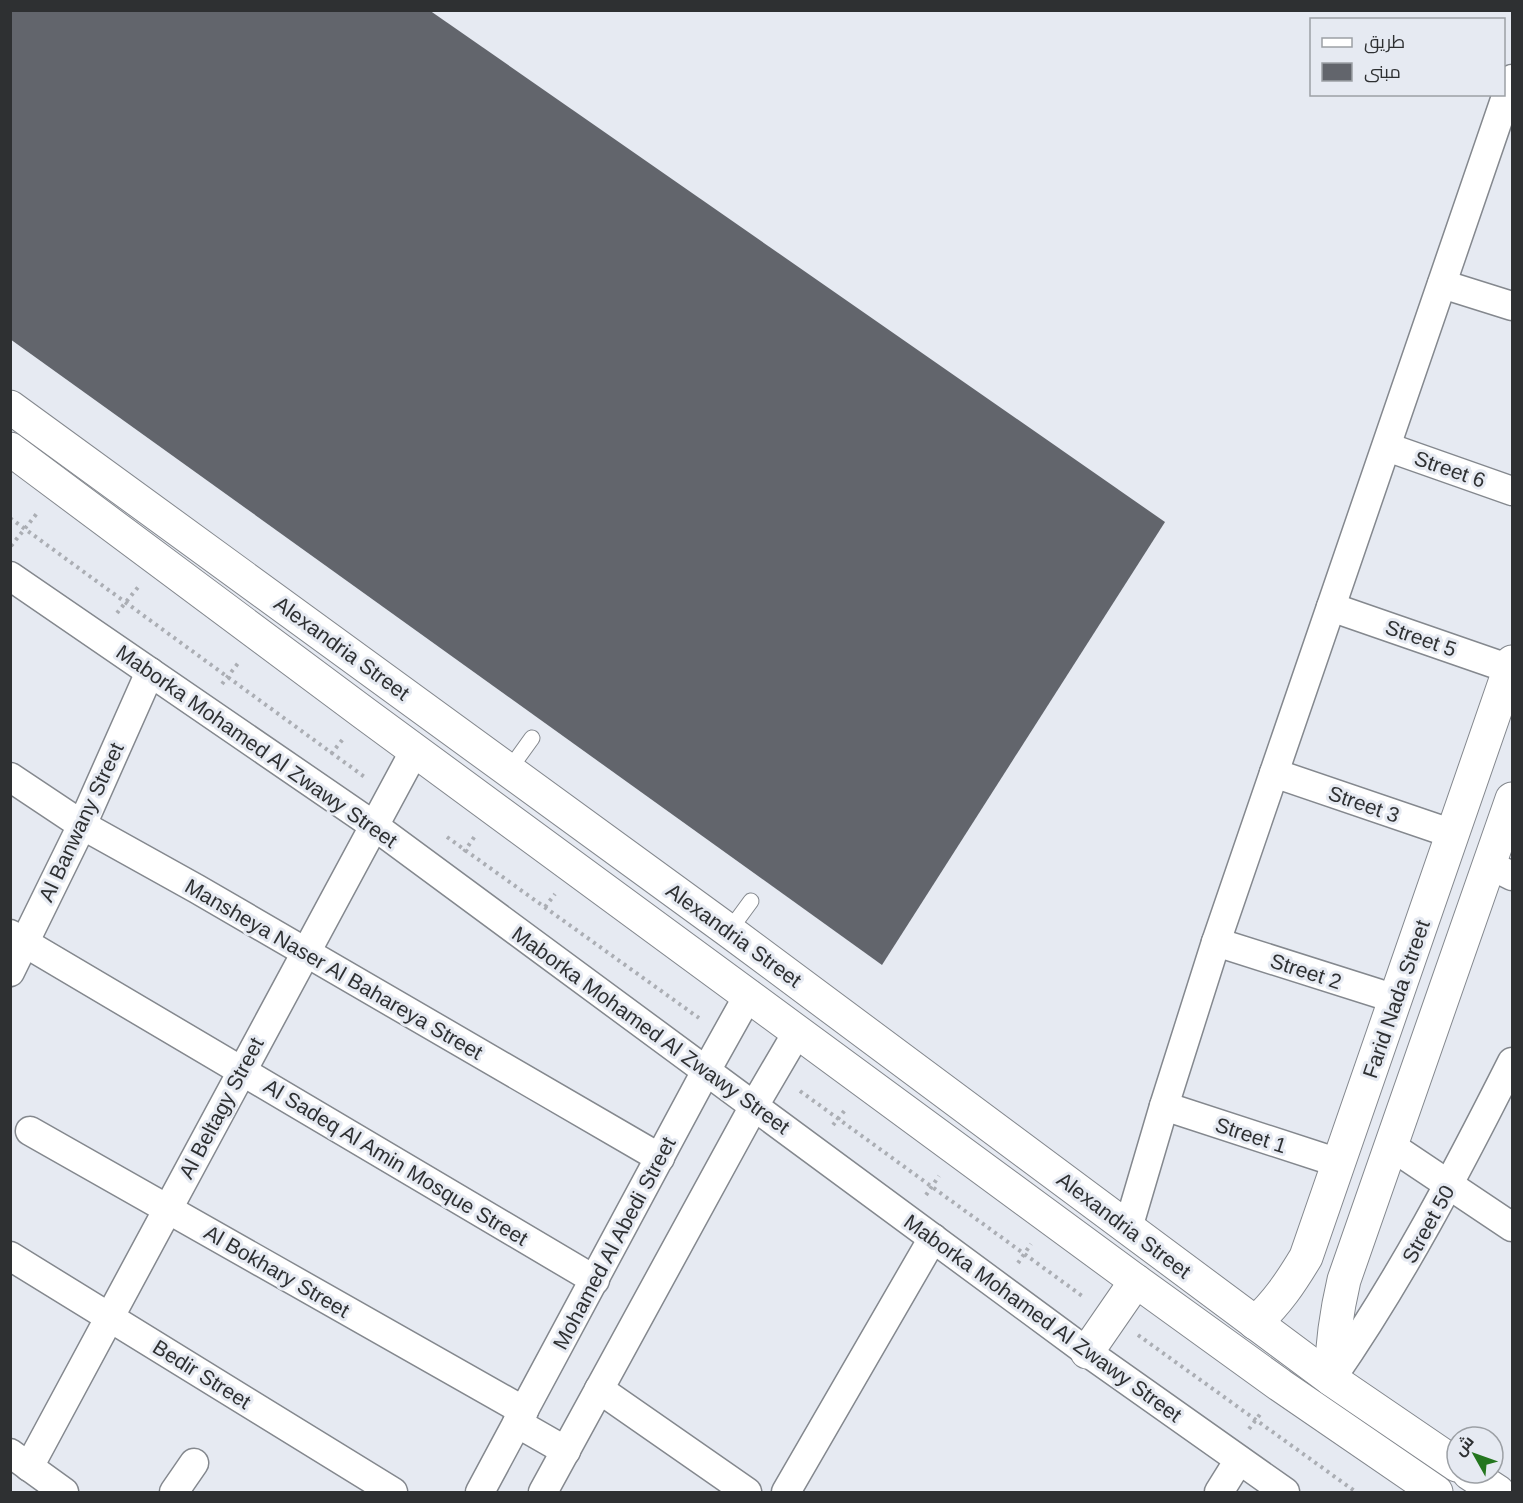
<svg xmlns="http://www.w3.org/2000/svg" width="1523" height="1503" viewBox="0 0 1523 1503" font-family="Arial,Cairo,sans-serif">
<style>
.building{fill:#62656c}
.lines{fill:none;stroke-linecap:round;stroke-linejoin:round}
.service-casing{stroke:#84888e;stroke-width:17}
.minor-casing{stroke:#84888e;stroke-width:31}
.tertiary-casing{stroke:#84888e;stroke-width:35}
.path{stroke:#abaeb4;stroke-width:4;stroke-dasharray:3 4.5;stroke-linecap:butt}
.service{stroke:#fff;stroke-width:15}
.minor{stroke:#fff;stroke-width:28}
.tertiary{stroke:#fff;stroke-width:33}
.labels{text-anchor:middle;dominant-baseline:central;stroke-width:6;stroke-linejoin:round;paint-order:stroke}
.street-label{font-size:21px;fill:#2e3032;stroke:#e6eaf2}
</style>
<rect width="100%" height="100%" fill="#e6eaf2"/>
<!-- building -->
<polygon class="building" points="10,10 429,10 1165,522 882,965 10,339"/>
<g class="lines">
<!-- service casing -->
<g class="service-casing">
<g id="service">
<polyline points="509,770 532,738"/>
<polyline points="729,931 751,901"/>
</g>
</g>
<!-- minor casing -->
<g class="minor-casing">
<g id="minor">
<polyline points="1442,284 1512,306"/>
<polyline points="1387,447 1512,491"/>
<polyline points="10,576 373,825 1087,1352 1285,1492"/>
<polyline points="1331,607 1510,669"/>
<polyline points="1274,773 1453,834"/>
<polyline points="10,777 82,825 197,889 660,1158"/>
<polyline points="1490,865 1512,876"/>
<polyline points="10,934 595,1280"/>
<polyline points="1216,942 1396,999"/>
<polyline points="10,972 82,825 150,672"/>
<polyline points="1164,1106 1339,1163"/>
<polyline points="30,1131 524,1411"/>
<polyline points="1391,1146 1512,1227"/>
<polyline points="1128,1228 1164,1106 1216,942 1512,79"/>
<polyline points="10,1256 393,1492"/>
<path d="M 1331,1379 C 1401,1278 1457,1171 1512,1062"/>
<polyline points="599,1389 747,1492"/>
<polyline points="517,1423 566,1451"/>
<polyline points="10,1453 64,1492"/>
<polyline points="29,1467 415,750"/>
<polyline points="174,1492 194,1463"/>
<polyline points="480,1492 706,1071 749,994"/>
<polyline points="543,1492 754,1106 798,1031"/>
<polyline points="786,1492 933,1238"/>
<polyline points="1219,1492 1239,1460"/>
</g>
</g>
<!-- tertiary casing -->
<g class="tertiary-casing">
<g id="tertiary">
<polyline points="10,407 729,931 1331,1379 1457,1465"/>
<polyline points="10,449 364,713 1136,1281 1280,1385 1436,1492"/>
<path d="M 1255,1323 C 1277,1303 1291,1282 1306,1257 L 1512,662"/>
<polyline points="1087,1352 1136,1281"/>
<path d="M 1331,1379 C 1332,1345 1336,1314 1344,1280 L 1512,799"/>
<polyline points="1469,1473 1498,1492"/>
</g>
</g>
<!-- path -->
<g class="path">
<polyline points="10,518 366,778"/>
<polyline points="11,546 38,512"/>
<polyline points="117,613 139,586"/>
<polyline points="222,684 239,662"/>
<polyline points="331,754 343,739"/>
<polyline points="447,837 699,1018"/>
<polyline points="464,852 475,836"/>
<polyline points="545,907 555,894"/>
<polyline points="800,1091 1085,1298"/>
<polyline points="833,1125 845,1110"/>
<polyline points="926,1195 939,1176"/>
<polyline points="1018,1263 1031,1244"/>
<polyline points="1138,1335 1356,1492"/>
<polyline points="1249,1429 1261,1413"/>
</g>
<!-- service -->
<use href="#service" class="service"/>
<!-- minor -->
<use href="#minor" class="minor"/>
<!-- tertiary -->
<use href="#tertiary" class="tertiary"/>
</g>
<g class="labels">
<!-- street labels -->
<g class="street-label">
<text transform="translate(1450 469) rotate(19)">Street 6</text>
<text transform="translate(1421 638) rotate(19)">Street 5</text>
<text transform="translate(342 648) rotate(36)">Alexandria Street</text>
<text transform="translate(257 746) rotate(35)">Maborka Mohamed Al Zwawy Street</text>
<text transform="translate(1364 804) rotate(19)">Street 3</text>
<text transform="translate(81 822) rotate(-65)">Al Banwany Street</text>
<text transform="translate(734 935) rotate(36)">Alexandria Street</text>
<text transform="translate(334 969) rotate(30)">Mansheya Naser Al Bahareya Street</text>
<text transform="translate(1306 971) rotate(18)">Street 2</text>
<text transform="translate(1396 999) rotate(-71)">Farid Nada Street</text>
<text transform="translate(651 1030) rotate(36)">Maborka Mohamed Al Zwawy Street</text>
<text transform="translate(221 1108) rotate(-62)">Al Beltagy Street</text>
<text transform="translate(1251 1135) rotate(18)">Street 1</text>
<text transform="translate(396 1162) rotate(31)">Al Sadeq Al Amin Mosque Street</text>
<text transform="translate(1428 1224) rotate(-61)">Street 50</text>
<text transform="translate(1124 1225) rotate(37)">Alexandria Street</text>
<text transform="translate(614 1243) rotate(-62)">Mohamed Al Abedi Street</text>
<text transform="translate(277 1271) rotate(30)">Al Bokhary Street</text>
<text transform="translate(1043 1318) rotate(36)">Maborka Mohamed Al Zwawy Street</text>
<text transform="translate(202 1374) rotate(32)">Bedir Street</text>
</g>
</g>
<!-- border -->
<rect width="1523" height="1503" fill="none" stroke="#2e3032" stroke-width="24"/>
<!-- legend -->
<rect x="1310" y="18" width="195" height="78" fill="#e6eaf2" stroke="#9ca0a5" stroke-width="1.5"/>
<rect x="1322" y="38" width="30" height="9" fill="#ffffff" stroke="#9ca0a5" stroke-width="1.5"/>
<text x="1364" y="48" font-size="18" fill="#2e3032">طريق</text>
<rect x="1322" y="63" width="30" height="18" fill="#62656c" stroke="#9ca0a5" stroke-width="1.5"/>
<text x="1364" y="78" font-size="18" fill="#2e3032">مبنى</text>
<!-- north arrow -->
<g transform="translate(1475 1455) rotate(310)"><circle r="28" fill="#e6eaf2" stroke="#9ca0a5" stroke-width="1.5"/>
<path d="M0-4.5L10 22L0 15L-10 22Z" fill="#24761f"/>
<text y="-9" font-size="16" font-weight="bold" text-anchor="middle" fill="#2e3032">ش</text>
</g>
</svg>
